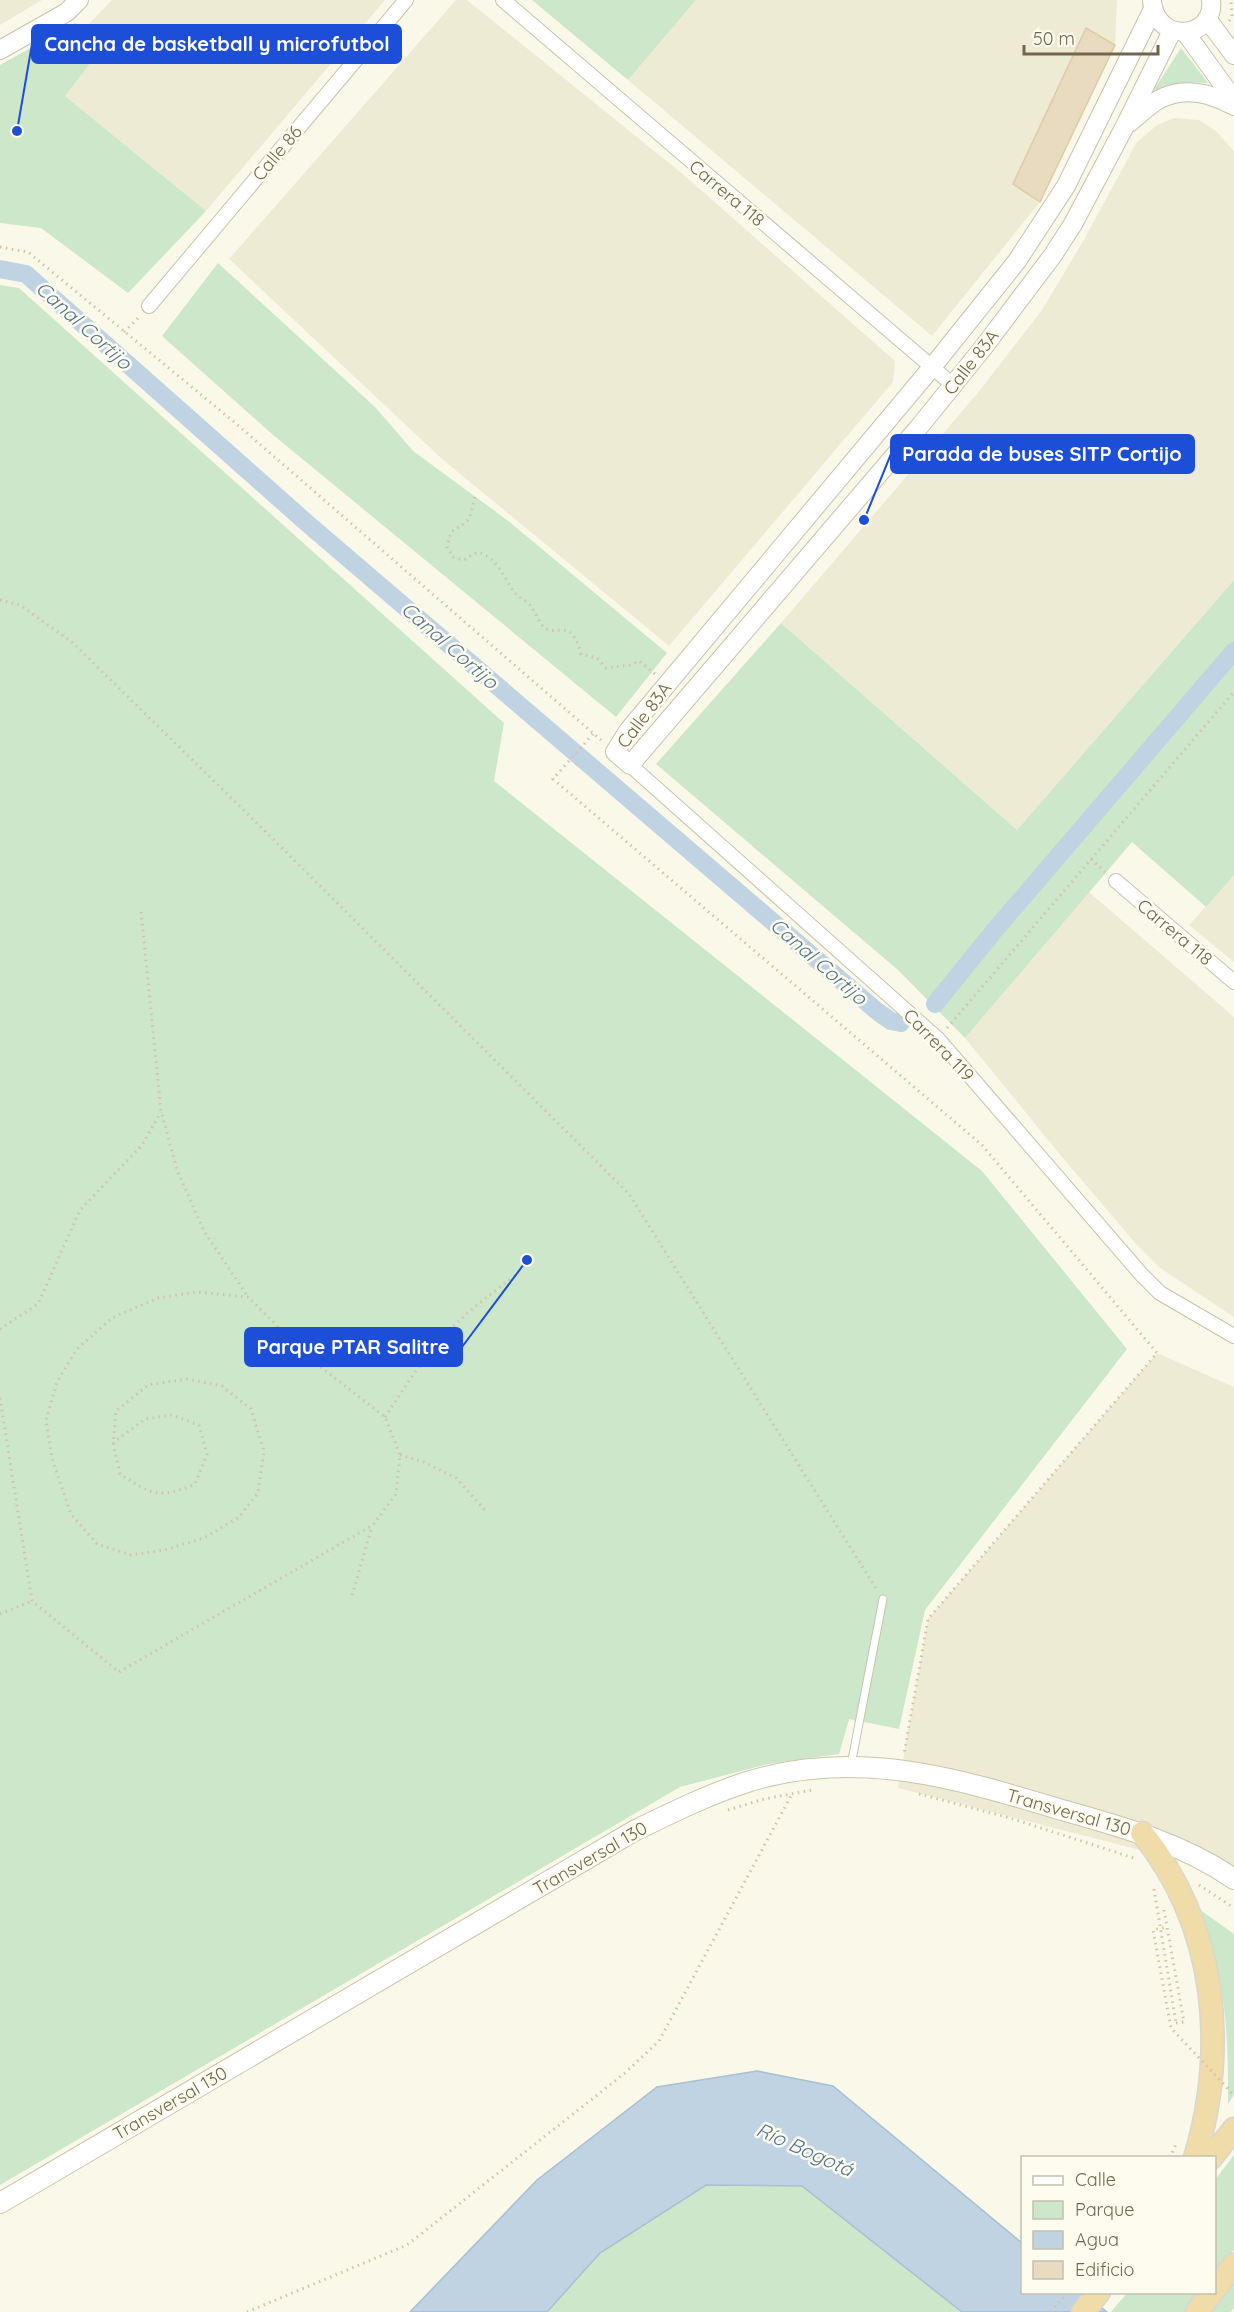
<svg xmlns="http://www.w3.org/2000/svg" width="1234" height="2312" viewBox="0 0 1234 2312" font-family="Quicksand,sans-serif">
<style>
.residential{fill:#eeebd5}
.green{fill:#cce7c9}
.water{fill:#bfd3e2;stroke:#a7c0d3;stroke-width:1.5}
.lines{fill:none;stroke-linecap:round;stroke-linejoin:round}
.canal{stroke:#bfd3e2;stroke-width:18}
.building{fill:#e8dbbf;stroke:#decba6;stroke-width:1.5}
.service-casing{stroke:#c9c1ad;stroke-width:9}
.minor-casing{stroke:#c9c1ad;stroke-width:16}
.tertiary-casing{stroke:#c9c1ad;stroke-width:20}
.secondary-casing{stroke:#ccc3ac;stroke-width:22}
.trunk-casing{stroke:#dad7d1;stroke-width:25}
.path{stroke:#d2c4a7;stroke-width:3;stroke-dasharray:1.5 4.5;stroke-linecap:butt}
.service{stroke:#fff;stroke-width:7}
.minor{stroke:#fff;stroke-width:14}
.tertiary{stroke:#fff;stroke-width:18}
.secondary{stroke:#fff;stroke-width:20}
.trunk{stroke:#f0dca8;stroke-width:22}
.path-bridge{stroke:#d2c4a7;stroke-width:3;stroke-dasharray:1.5 4.5;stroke-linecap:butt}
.labels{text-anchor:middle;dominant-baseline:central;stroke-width:5;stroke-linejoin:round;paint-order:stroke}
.street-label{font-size:18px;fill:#72664f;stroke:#fdfcef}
.water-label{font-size:20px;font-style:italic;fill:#527590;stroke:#fdfcef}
.leader{fill:none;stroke:#1d4ed8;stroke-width:2}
.callout-dot{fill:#1d4ed8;stroke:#fdfcef;stroke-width:2}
.callout{fill:#1d4ed8;stroke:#1d4ed8;stroke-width:2}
.callout-label{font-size:20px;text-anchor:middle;font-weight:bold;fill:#fff}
</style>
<rect width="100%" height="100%" fill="#faf9e9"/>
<!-- residential -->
<g class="residential">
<polygon points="0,0 42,0 0,25"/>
<polygon points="112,0 385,0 206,211 65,96 102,48 83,30"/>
<polygon points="456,0 467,0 684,175 895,361 893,382 669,646 442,459 229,259"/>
<polygon points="696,0 1117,0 1115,45 1040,202 932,336 628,80"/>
<polygon points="1174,118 1199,120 1215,130 1234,151 1234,580 1017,830 781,623 976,395 1042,310 1082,243 1137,142 1157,125"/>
<polygon points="1234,875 1234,962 1189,925"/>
<polygon points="1089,892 1234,1017 1234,1317 1160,1268 1137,1245 1062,1157 965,1038"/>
<polygon points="1157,1353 1234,1387 1234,1874 898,1788 928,1619"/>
</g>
<!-- green -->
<g class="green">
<polygon points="532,0 696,0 628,80"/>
<polygon points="75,23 102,48 65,96 206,211 128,293 41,228 0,223 0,65"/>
<path d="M 1181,48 L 1208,83 C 1187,81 1172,84 1153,91 Z"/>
<polygon points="218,263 376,408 413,451 507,520 667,653 616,717 272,434 162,336"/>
<polygon points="0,285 19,288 504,723 494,781 982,1171 1127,1349 925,1610 899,1729 849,1719 839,1754 768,1764 680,1787 0,2185"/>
<polygon points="1234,580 1234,875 1206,907 1132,842 965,1038 898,970 656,764 781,623 1017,830"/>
<path d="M 1199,1909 L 1234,1934 L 1234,2095 L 1228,2104 C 1228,2072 1228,2039 1224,2007 C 1219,1974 1209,1941 1199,1909 Z"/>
<polygon points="1234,2155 1234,2250 1215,2275 1215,2180"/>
<polygon points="706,2185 802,2186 962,2312 547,2312 600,2253"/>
<polygon points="1234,2284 1234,2308 1231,2312 1212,2312"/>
<polygon points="1127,2293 1200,2293 1185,2312 1111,2312"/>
</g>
<!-- water -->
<polygon class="water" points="757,2071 833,2086 1022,2243 1022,2292 1083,2293 1107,2312 962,2312 802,2186 706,2185 600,2253 547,2312 410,2312 537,2180 657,2087"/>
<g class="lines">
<!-- canal -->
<g class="canal">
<polyline points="0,269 26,274 308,524 878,1012 891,1021 901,1023"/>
<polyline points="935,1004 994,931 1234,651"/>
</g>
</g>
<!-- building -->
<polygon class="building" points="1086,28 1115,45 1040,202 1013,184"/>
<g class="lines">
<!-- service casing -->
<g class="service-casing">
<polyline id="service" points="851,1765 883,1599"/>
</g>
<!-- minor casing -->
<g class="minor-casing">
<g id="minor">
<polyline points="503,0 953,385"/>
<polyline points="149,306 406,0"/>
<polyline points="630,765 938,1039 1141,1274 1160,1293 1234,1336"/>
<polyline points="1116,881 1234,982"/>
</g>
</g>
<!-- tertiary casing -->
<g class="tertiary-casing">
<g id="tertiary">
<path d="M 1152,1 C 1156,45 1216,39 1211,0"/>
<polyline points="1153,9 1066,186 1017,261 933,366 628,731 615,752 630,765 919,427 983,348 1053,255 1073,224 1125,126 1172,31"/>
<polyline points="1207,19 1234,55"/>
<polyline points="1185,32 1234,100"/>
<polyline points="0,50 67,12 79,0"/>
<path d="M 1129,123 C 1138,116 1148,106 1158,100 C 1183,86 1211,93 1234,106"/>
</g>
</g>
<!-- secondary casing -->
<g class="secondary-casing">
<path id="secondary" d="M 0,2203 L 634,1831 C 671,1813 707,1795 747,1782 C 857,1748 956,1778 1062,1810 C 1122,1827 1182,1843 1234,1879"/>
</g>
<!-- trunk casing -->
<g class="trunk-casing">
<g id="trunk">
<path d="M 1142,1833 C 1217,1926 1228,2046 1195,2158"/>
<polyline points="1211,2158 1234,2129"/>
<polyline points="1214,2290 1234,2265"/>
<polyline points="1083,2312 1099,2292"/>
<polyline points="1197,2312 1212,2292"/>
</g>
</g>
<!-- path -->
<g class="path">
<polyline points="1229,21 1232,17 1231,0"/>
<polyline points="0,247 28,252 233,421 601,740"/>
<polyline points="124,332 140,316"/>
<path d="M 475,497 C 469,521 472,519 451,532 L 447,547 L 453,557 L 462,560 C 470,559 474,549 483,554 C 499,561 505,580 515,593 C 519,598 526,600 530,605 C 535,611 537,619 542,625 C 556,641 570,613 581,654 L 597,658 L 606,668 L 630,665 L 639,661 L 655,674"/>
<polyline points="0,600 20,605 72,642 272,838 629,1194 877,1590"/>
<polyline points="593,734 553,779 982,1145 1157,1353 928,1619 904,1754"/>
<polyline points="1091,859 1105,872"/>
<polyline points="141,912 161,1110 177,1170 204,1231 248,1297"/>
<polyline points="947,1028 1234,692"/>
<polyline points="0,1329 38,1304 80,1210 142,1145 161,1112"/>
<path d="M 0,1398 L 32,1601 L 119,1672 L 373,1525 L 396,1494 L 400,1455 L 385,1417 L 313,1361 L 248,1297 L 197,1292 L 158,1298 L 112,1318 L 77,1349 L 57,1382 L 46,1420 L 52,1459 L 71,1514 L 97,1544 L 131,1555 L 164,1550 L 204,1538 L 239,1517 L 258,1493 L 264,1451 L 251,1409 L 222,1386 L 187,1379 L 148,1385 L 116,1411 L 113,1443 L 120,1474 C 152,1495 159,1499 195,1484 L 207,1454 L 199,1425 L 172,1415 L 145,1419 L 113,1443"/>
<path d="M 385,1417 C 404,1389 421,1360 445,1335 C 467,1311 493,1292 519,1273"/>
<polyline points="400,1455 424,1462 456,1478 485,1510"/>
<polyline points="352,1595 372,1527"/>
<polyline points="0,1614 32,1601"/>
<polyline points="919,1794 1010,1818 1134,1858"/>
<polyline points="728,1810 764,1799 812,1790"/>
<polyline points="1199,1885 1234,1908"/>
<polyline points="1154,1889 1176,2023"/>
<polyline points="1164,1910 1167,1927"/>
<polyline points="1170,2158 1177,2142"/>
<polyline points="247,2312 407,2245 625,2073 659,2041 792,1794"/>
<polyline points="1051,2312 1068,2292"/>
</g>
<!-- service -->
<use href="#service" class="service"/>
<!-- minor -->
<use href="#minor" class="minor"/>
<!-- tertiary -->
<use href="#tertiary" class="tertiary"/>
<!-- secondary -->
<use href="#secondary" class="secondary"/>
<!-- trunk -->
<use href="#trunk" class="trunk"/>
<!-- path-bridge -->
<polyline class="path-bridge" points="1176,2023 1184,2022 1167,1927 1153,1930 1171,2028 1234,2095"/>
</g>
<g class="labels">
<!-- street labels -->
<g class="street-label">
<text transform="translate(277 153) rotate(-50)">Calle 86</text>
<text transform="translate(727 193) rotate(40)">Carrera 118</text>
<text transform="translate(971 362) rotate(-52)">Calle 83A</text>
<text transform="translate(644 715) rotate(-53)">Calle 83A</text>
<text transform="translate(1175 932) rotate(40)">Carrera 118</text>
<text transform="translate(939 1045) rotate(46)">Carrera 119</text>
<text transform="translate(1069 1812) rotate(16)">Transversal 130</text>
<text transform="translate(590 1858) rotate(-30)">Transversal 130</text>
<text transform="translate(170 2103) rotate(-30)">Transversal 130</text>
</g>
<!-- water labels -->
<g class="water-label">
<text transform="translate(84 325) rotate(42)">Canal Cortijo</text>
<text transform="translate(450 645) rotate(41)">Canal Cortijo</text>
<text transform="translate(819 961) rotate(41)">Canal Cortijo</text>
<text transform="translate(805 2149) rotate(24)">Río Bogotá</text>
</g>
</g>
<!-- callouts -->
<path class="leader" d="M17 131L32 44M864 520L891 454M527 1260L462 1347"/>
<g class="callout-dot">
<circle cx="17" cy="131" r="6"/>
<circle cx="864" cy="520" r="6"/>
<circle cx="527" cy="1260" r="6"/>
</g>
<g class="callout">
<rect x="32" y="25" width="369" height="38" rx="6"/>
<rect x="891" y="435" width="303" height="38" rx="6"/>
<rect x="245" y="1328" width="217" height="38" rx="6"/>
</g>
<g class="callout-label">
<text x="217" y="51">Cancha de basketball y microfutbol</text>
<text x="1042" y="461">Parada de buses SITP Cortijo</text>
<text x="353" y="1354">Parque PTAR Salitre</text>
</g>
<!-- legend -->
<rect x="1021" y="2156" width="195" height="138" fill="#fdfcef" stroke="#c5c0af" stroke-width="1.5"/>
<rect x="1033" y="2176" width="30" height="9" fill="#ffffff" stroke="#c5c0af" stroke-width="1.5"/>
<text x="1075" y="2186" font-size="18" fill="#72664f">Calle</text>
<rect x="1033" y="2201" width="30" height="18" fill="#cce7c9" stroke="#c5c0af" stroke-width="1.5"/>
<text x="1075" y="2216" font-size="18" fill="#72664f">Parque</text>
<rect x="1033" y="2231" width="30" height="18" fill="#bfd3e2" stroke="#c5c0af" stroke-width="1.5"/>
<text x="1075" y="2246" font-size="18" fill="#72664f">Agua</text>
<rect x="1033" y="2261" width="30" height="18" fill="#e8dbbf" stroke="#c5c0af" stroke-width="1.5"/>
<text x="1075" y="2276" font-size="18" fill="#72664f">Edificio</text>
<!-- scale -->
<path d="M1024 45v9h134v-9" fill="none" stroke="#72664f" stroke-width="3"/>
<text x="1033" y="45" font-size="18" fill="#72664f" stroke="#fdfcef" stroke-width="4.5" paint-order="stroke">50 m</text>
</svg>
